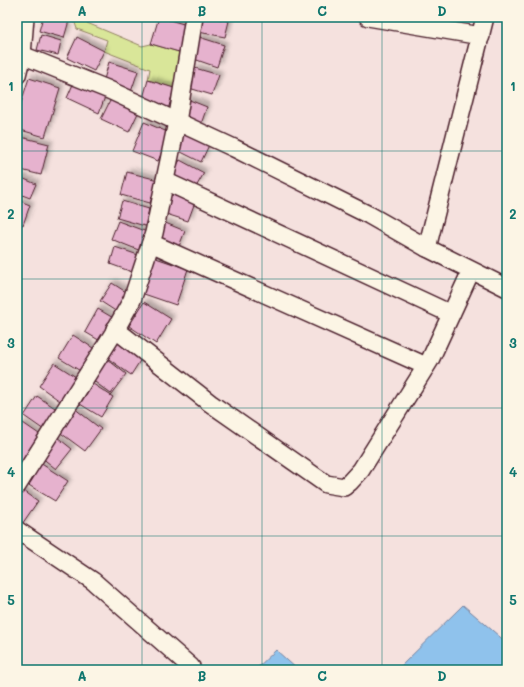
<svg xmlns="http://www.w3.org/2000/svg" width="524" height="687" viewBox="0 0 524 687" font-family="Mali,sans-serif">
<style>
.green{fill:#d9e699;stroke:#928262}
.water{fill:#8fc2ec;stroke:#73819f}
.building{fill:#e6b2ce;stroke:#4a1f2b;filter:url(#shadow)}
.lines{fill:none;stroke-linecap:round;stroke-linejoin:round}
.street-casing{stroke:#4a1f2b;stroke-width:20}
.street{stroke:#fcf5e5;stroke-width:17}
.grid{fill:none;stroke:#0f766e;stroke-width:1;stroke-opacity:0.55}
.neatline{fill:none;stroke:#0f766e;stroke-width:1.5}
.grid-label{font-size:13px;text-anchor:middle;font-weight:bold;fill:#0f766e}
</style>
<defs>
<filter id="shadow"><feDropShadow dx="3.5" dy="-3.5" stdDeviation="2" flood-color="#0004"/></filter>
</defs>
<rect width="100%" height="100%" fill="#f5e1de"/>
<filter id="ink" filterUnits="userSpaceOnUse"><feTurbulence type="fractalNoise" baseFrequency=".025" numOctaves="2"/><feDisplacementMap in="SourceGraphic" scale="8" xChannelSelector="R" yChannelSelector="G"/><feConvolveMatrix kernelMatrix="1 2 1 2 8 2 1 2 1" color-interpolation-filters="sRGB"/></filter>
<g filter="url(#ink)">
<!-- green -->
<polygon class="green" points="73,17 79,17 80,20 142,46 151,44 179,52 174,88 148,80 150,69 104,51 107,40 77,29"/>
<!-- water -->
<g class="water">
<polygon points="463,605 507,643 507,670 397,670"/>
<polygon points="276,650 298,670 255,670"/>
</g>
<!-- building -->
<g class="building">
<polygon points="43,17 70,17 64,38 39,31"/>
<polygon points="159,17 187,25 179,52 151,44"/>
<polygon points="201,17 212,17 229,21 225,37 198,32"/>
<polygon points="41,35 61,41 58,55 37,50"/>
<polygon points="77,37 104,51 94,71 67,58"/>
<polygon points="199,37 224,45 217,67 191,58"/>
<polygon points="109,62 138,71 131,92 103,83"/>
<polygon points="195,68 219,75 212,95 189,88"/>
<polygon points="29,78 60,88 45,137 17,129 17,115"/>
<polygon points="148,80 174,88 168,110 142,102"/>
<polygon points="74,82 106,94 99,113 67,98"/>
<polygon points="111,99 138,113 129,132 101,119"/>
<polygon points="187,99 207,107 200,127 179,120"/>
<polygon points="144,122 170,133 158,161 132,151"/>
<polygon points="183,132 209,145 201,162 175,149"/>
<polygon points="17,136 49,144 41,175 17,169"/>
<polygon points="180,160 204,173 196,187 172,174"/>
<polygon points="127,172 158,180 150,203 121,195"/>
<polygon points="17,176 36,184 30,198 17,193"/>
<polygon points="169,194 195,202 188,221 163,213"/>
<polygon points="17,200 30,205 23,225 17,222"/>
<polygon points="122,201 149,209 145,226 117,218"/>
<polygon points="118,221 147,232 141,251 111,239"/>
<polygon points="163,222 185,231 178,249 156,240"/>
<polygon points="115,247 141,256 135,273 110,264"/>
<polygon points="153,257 188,269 176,305 141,293"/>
<polygon points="112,283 129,294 117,312 100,301"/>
<polygon points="144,302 171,319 156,344 129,326"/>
<polygon points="98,309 115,319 102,342 85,332"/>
<polygon points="73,335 96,350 82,372 59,358"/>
<polygon points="118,339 143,356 131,375 106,357"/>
<polygon points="107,359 126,374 111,394 91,379"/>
<polygon points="54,363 76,377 60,401 39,386"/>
<polygon points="93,384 113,397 101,417 80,404"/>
<polygon points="37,396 58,410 44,430 24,416"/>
<polygon points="74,408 101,429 85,451 58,431"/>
<polygon points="23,423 39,434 18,467 17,431"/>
<polygon points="57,437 72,449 56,469 41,457"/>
<polygon points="40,463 68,481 55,501 27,484"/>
<polygon points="21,489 38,501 20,527 17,525 17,494"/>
</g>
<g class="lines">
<!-- street casing -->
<g class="street-casing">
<g id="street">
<polyline points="368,17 481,36"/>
<polyline points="22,55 107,89 234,148 369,215 427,248 507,288"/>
<polyline points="17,75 22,55 25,17"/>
<polyline points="165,181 451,314"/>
<polyline points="151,243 426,366"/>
<polyline points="427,248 485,17"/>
<polyline points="115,329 210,403 326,484 344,487 350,482 361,470 430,360 471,271"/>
<polyline points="17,486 113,334 132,300 154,233 177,122 194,17"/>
<polyline points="17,530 93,581 191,667"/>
</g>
</g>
<!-- street -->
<use href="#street" class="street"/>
</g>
</g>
<!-- grid -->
<path class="grid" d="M 142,17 L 142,670M 262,17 L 262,670M 382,17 L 382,670M 17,151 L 507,151M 17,279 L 507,279M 17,408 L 507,408M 17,536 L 507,536"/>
<!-- margin -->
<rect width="524" height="687" fill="none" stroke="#fcf5e5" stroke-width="44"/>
<rect x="22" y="22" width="480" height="643" class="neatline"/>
<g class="grid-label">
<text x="82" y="16">A</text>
<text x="202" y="16">B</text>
<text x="322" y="16">C</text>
<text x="442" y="16">D</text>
<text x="11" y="91">1</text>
<text x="513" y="91">1</text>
<text x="11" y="219">2</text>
<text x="513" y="219">2</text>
<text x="11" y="348">3</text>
<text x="513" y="348">3</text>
<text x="11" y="477">4</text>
<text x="513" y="477">4</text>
<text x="11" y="605">5</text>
<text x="513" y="605">5</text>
<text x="82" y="681">A</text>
<text x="202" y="681">B</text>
<text x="322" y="681">C</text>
<text x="442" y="681">D</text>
</g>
</svg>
